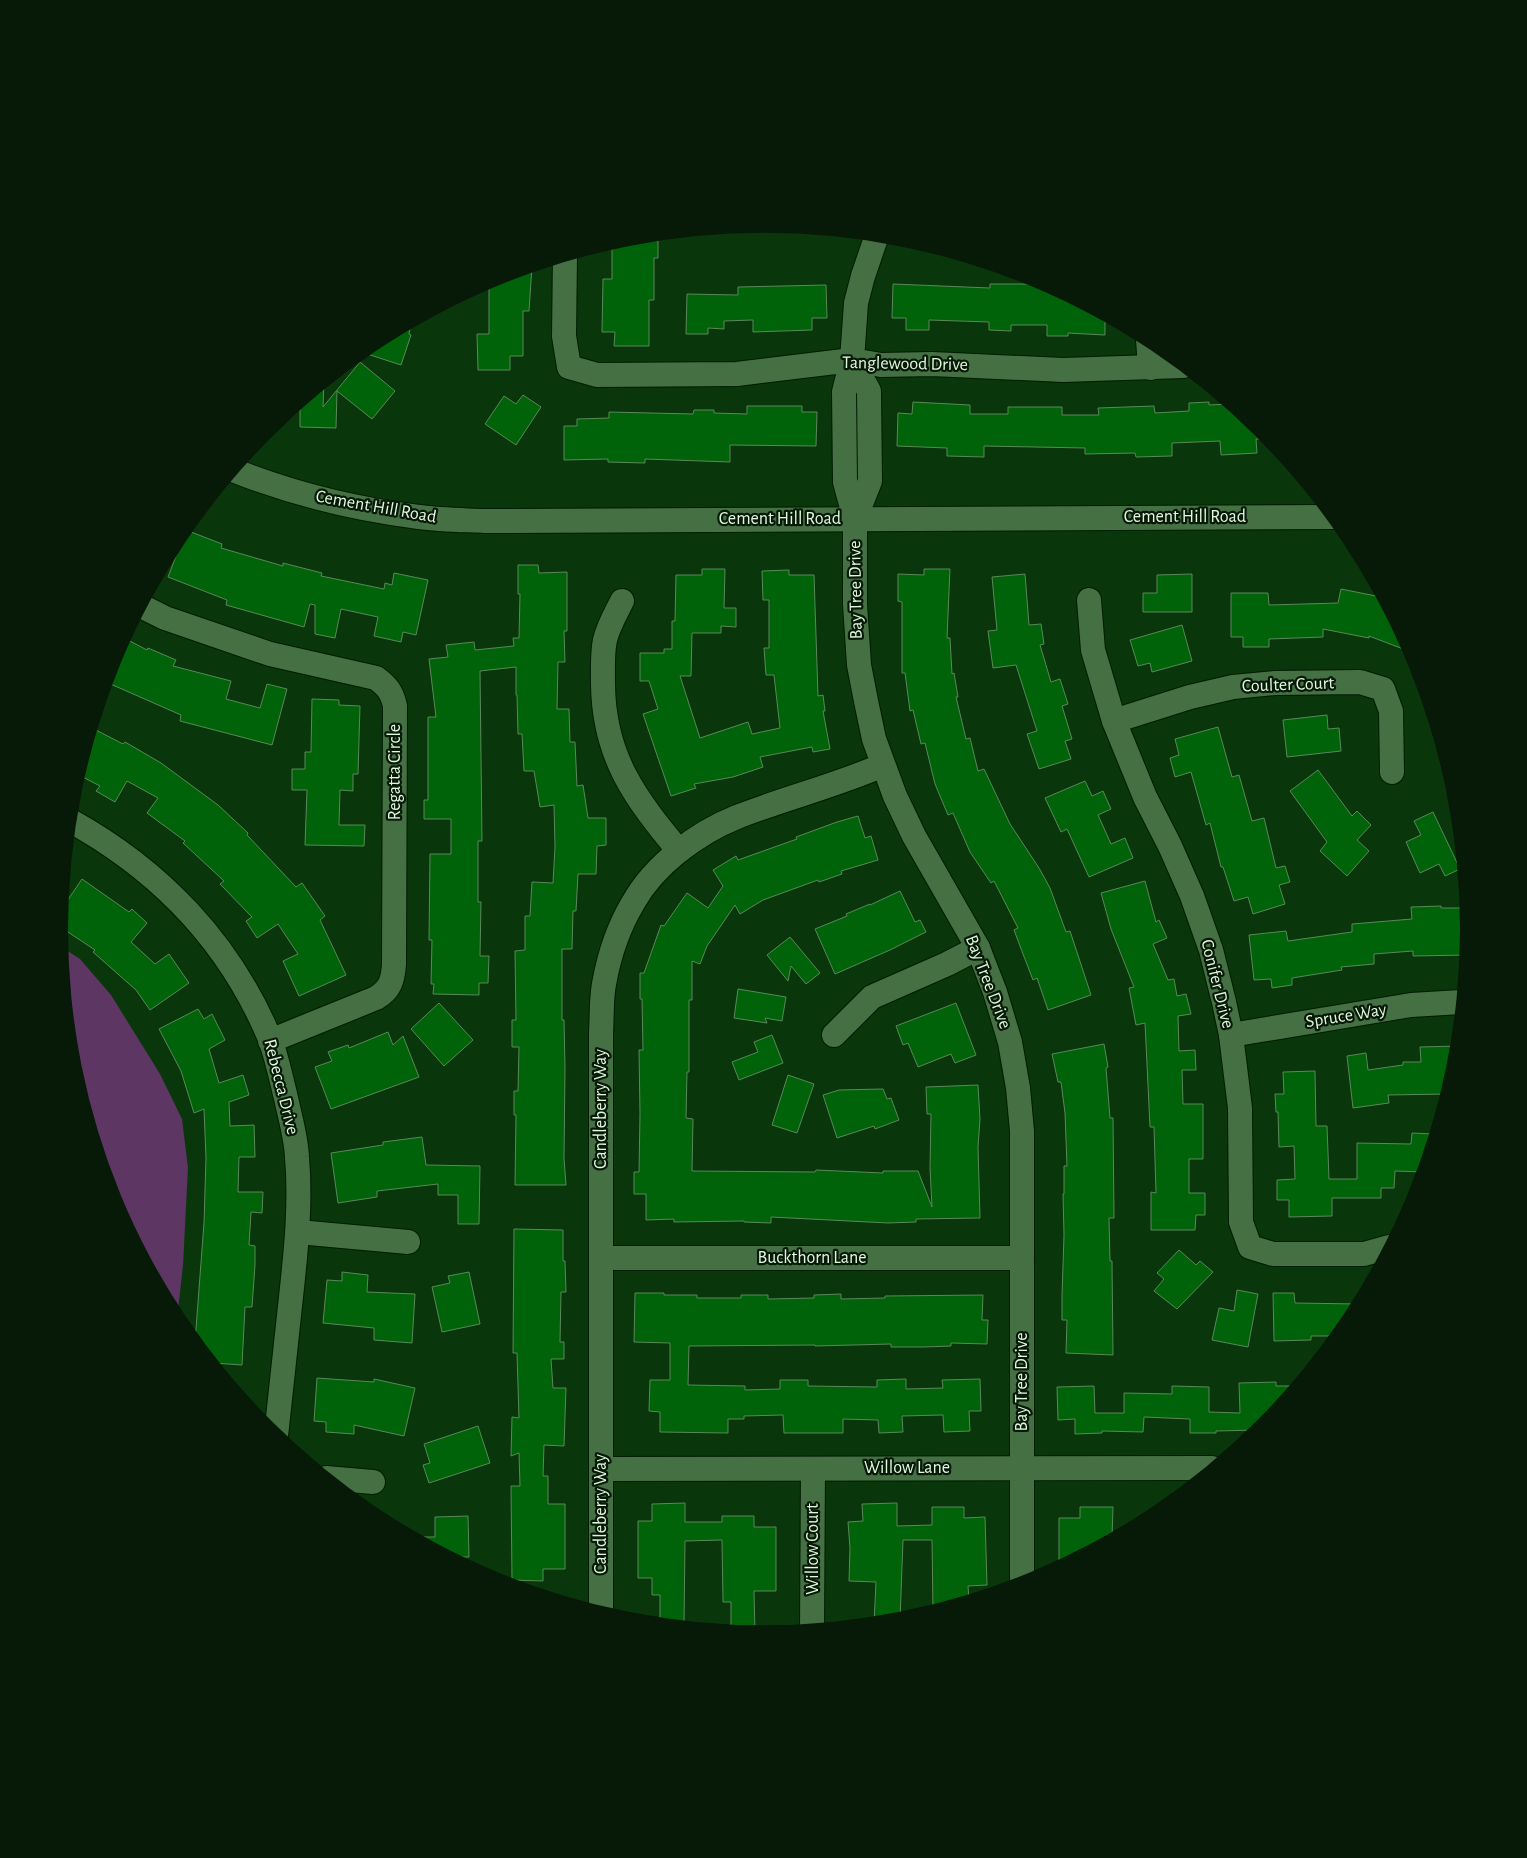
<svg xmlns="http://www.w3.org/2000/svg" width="1527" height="1858" viewBox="0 0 1527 1858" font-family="'Alegreya Sans',sans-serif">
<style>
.green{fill:#5e3663}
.building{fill:#00630a;stroke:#5b8859}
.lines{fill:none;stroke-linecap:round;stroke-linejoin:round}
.minor-casing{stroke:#001c00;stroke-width:26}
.minor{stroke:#447043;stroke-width:24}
.labels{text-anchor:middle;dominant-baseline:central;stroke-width:4.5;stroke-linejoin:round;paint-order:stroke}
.street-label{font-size:18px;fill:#e0f8de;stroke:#071907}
</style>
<rect width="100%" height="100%" fill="#09360a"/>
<!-- green -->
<polygon class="green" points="60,946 80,959 111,995 160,1074 182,1119 188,1168 183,1265 177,1320 112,1198 72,1066"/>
<!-- building -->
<g class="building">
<polygon points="658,235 658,258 654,258 654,300 649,300 649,346 614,346 615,332 602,332 603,279 612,279 612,242 626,238"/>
<polygon points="532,266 529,311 523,311 523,356 510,356 510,370 478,370 477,334 489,334 489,280"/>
<polygon points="893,284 990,288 990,284 1045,284 1105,316 1105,335 1068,333 1068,336 1047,336 1047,325 1011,325 1011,331 989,330 989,322 929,320 929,330 906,330 906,318 892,318"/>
<polygon points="826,285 827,318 812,318 812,330 753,332 753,320 724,321 724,329 708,328 708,334 686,334 687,294 738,295 738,287"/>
<polygon points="411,322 409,334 411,335 401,365 361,352 372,343"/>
<polygon points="360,362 395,391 372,419 337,391 336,428 300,427 300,402 324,383 323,407"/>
<polygon points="523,395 541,407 516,445 485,424 504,396 516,404"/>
<polygon points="913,402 970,405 970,414 1008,414 1008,407 1062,407 1062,415 1099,415 1098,408 1154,406 1155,413 1189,411 1189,403 1209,402 1209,405 1229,404 1262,431 1269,439 1256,439 1257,453 1221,455 1220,441 1172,443 1172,456 1136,457 1135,453 1085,454 1085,448 984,446 984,457 947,456 947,448 897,446 898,413 912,414"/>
<polygon points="747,406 802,406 802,412 817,412 816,446 730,445 730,462 645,459 645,463 608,462 608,459 564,460 564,426 577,426 577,419 609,418 609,412 693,414 694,410 714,410 714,413 747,414"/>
<polygon points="186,530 222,544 221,548 283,566 283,563 322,573 321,576 384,589 385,583 392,585 394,573 428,580 416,635 403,632 401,642 374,636 378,617 341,609 335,638 315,634 315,605 310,604 304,627 226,605 227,600 168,577"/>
<polygon points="518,565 538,565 539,573 567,572 567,631 564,631 565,662 558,662 557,709 569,709 570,742 575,742 577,786 583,785 588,818 606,818 606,845 597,846 596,874 578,874 576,911 573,911 572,949 562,949 562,1020 564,1020 565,1067 564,1158 566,1185 515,1185 516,1115 514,1115 514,1091 518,1091 519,1047 512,1047 512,1020 516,1020 515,951 525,950 525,916 530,916 532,882 553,883 555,847 554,805 540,807 534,771 524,771 522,734 518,734 517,695 516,695 516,667 480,671 482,841 478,841 478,902 481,902 480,956 489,956 488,983 479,983 479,995 433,994 434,984 431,984 432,940 429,940 430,854 451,854 451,819 424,819 424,800 428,800 428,717 436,717 429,659 448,657 446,645 474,642 475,650 514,646 513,638 519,638 520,594 518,594"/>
<polygon points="702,569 725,569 724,608 736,608 736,627 721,626 721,633 692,633 691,676 680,676 700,738 748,722 752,734 780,728 774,675 766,675 764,648 769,648 769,600 763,600 762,571 789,570 789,575 814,575 818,696 823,695 825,711 823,711 830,749 813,752 812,747 760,757 763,767 733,777 694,784 696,788 671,796 643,714 658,709 649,681 640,681 640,653 664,653 664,649 672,649 672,621 675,621 676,575 702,575"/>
<polygon points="924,569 950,569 947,638 950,638 952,674 954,673 958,697 956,697 966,739 970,738 978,771 984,769 1010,824 1039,868 1050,888 1066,932 1070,931 1091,995 1048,1010 1037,978 1033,980 1023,954 1014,930 1018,928 994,881 991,883 970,852 953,813 948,815 935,784 925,743 921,744 913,710 910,711 905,673 902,673 902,602 898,601 898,574 924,575"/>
<polygon points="1025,574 1029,625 1041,624 1044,644 1040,645 1051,682 1060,679 1068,704 1062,706 1072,739 1065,741 1071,759 1039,769 1027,734 1037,731 1016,665 993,668 988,631 997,630 992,577"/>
<polygon points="1192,574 1192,612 1143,612 1143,593 1157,593 1157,575"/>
<polygon points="1341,589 1381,597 1411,652 1369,636 1369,638 1323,629 1323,637 1269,639 1269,647 1243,647 1243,637 1231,637 1231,593 1268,593 1269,605 1338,603"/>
<polygon points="1182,625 1192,661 1152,672 1150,663 1138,666 1130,640"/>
<polygon points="124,638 147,650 148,648 176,660 173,666 231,681 226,699 260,708 267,684 287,689 272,745 180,721 181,715 106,682 113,659"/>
<polygon points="312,699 339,700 339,705 360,706 358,774 353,774 353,791 340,790 339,825 365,825 364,846 305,845 307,790 292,790 292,769 305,769 305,752 311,752"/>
<polygon points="1327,715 1328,729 1339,728 1341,751 1287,757 1283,720"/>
<polygon points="1218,727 1232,777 1239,775 1252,821 1264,818 1276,868 1285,866 1290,882 1279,885 1285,904 1253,914 1248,897 1234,901 1223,867 1221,867 1210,823 1206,825 1191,772 1175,777 1170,758 1179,755 1175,739"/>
<polygon points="92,728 123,744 125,742 161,763 218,805 248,833 247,835 296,887 302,883 325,916 320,920 346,975 299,996 283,961 298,954 278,924 257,938 246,921 252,917 220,884 224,881 183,843 185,841 147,813 158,798 127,781 115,802 96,791 100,786 77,774"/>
<polygon points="1318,770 1352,816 1357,811 1371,825 1357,840 1369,851 1347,876 1320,851 1327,842 1290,791"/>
<polygon points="1085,781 1092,796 1103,791 1111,809 1098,815 1111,844 1125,838 1133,858 1089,877 1067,829 1061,832 1045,798"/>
<polygon points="1433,812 1460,869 1445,876 1439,864 1420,873 1406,842 1421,835 1414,821"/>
<polygon points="858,816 865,838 871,836 878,860 841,871 842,874 819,882 818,880 763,900 740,914 735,905 707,946 700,964 692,961 692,1000 689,1000 689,1072 687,1072 686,1118 693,1119 692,1171 815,1172 816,1170 883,1173 883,1171 918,1171 932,1207 930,1168 931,1114 927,1114 926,1087 978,1085 980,1119 978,1147 980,1218 916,1219 916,1222 888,1223 771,1217 771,1223 744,1222 744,1221 674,1222 674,1219 646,1220 646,1194 634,1194 634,1172 639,1172 640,1114 639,1050 643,1050 642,999 640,999 640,973 644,973 661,925 664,926 687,893 708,908 723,886 713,870 736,856 738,860 797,839 796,837 837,822"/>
<polygon points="82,879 129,912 132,909 147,923 131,942 155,964 169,954 189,983 150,1010 136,990 93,952 95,950 59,926 61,910"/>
<polygon points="1145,881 1156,922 1159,920 1167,938 1153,944 1168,980 1174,979 1177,996 1186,994 1191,1014 1178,1016 1179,1051 1195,1050 1196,1070 1182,1070 1183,1104 1203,1104 1203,1159 1189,1159 1189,1193 1205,1193 1205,1215 1196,1215 1195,1230 1151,1230 1151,1192 1156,1193 1154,1127 1150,1127 1145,1023 1136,1025 1129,988 1134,987 1111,929 1101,893"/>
<polygon points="900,891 915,922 920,920 926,932 890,950 835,974 815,929 847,916 846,914 870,904 870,905"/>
<polygon points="1441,906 1441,908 1466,908 1468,929 1466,955 1413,956 1413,951 1374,954 1374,964 1341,967 1342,970 1292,978 1292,985 1272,988 1271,979 1254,980 1249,935 1286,931 1288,941 1352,932 1352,924 1412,919 1411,907"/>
<polygon points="790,937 820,973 806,984 791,966 788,981 767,955"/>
<polygon points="738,989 786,997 782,1021 765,1018 767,1023 734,1018"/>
<polygon points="439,1003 473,1040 444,1066 411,1029"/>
<polygon points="956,1003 976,1055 955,1063 951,1054 918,1067 908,1043 903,1045 896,1026"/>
<polygon points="198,1009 204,1019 212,1014 225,1040 209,1049 219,1083 243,1075 249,1095 229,1102 230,1126 254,1125 255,1157 239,1157 238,1192 263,1192 262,1213 251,1212 249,1245 255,1246 255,1265 252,1307 245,1307 242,1365 213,1363 195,1342 204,1223 206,1158 204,1109 194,1113 181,1071 159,1029"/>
<polygon points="388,1032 393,1045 403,1036 419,1077 331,1109 315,1067 332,1061 328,1052 348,1045 349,1048"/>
<polygon points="772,1035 783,1063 739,1080 732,1062 758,1052 754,1042"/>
<polygon points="1104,1044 1108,1067 1106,1068 1110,1118 1113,1118 1114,1218 1109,1218 1110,1261 1112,1261 1113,1355 1066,1353 1067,1320 1062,1320 1062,1296 1064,1235 1063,1194 1064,1194 1064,1166 1067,1166 1065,1113 1061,1082 1058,1082 1052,1054"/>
<polygon points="1457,1046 1455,1067 1446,1094 1388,1095 1389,1103 1353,1108 1347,1056 1366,1053 1368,1070 1403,1065 1403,1062 1421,1062 1420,1047"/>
<polygon points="1315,1071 1316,1126 1327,1126 1329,1179 1357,1179 1357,1143 1411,1144 1412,1133 1434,1134 1423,1172 1395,1171 1394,1188 1381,1188 1381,1198 1332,1198 1332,1216 1289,1217 1289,1200 1277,1200 1277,1180 1295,1179 1294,1146 1279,1147 1278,1112 1276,1112 1275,1094 1284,1094 1283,1072"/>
<polygon points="788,1075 814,1084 797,1133 772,1125"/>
<polygon points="883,1089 887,1099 891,1098 899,1120 875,1129 874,1126 837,1138 823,1095 839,1090"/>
<polygon points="422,1137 426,1165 480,1166 479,1224 458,1224 458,1195 438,1195 438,1184 377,1191 377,1197 338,1203 331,1153 383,1145 383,1142"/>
<polygon points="514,1229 563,1230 563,1261 565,1261 566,1292 561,1292 560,1342 564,1342 564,1359 551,1359 553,1388 566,1388 564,1446 544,1445 543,1476 548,1476 548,1504 565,1504 565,1569 543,1569 543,1581 512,1580 511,1486 520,1486 519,1453 511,1456 512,1417 519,1418 517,1353 513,1353"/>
<polygon points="1179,1250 1196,1265 1200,1261 1213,1272 1177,1309 1154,1291 1164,1279 1157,1273"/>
<polygon points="342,1272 368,1275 367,1292 415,1294 412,1343 374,1340 374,1328 323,1323 327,1280 342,1281"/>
<polygon points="469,1272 480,1324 442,1332 432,1287 450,1283 448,1276"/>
<polygon points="1237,1290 1258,1294 1248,1347 1212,1340 1219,1308 1234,1311"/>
<polygon points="635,1293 664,1293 664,1295 697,1295 697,1298 741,1298 741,1295 768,1295 768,1299 814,1298 814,1295 841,1294 841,1299 885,1298 885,1296 983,1295 982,1320 988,1320 987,1344 951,1343 951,1346 924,1347 891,1347 891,1344 815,1346 815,1345 689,1346 688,1385 745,1386 745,1390 780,1389 780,1380 808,1380 808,1386 877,1387 877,1380 906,1379 906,1389 943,1388 942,1380 980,1379 981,1411 969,1411 970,1431 944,1432 943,1415 902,1416 903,1432 879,1433 878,1420 843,1419 843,1433 784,1433 783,1415 744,1416 744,1419 728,1419 728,1433 660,1432 660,1412 649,1411 650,1380 670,1380 670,1343 634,1342"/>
<polygon points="1273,1293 1294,1293 1295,1303 1358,1304 1349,1321 1341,1330 1334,1330 1334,1336 1311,1336 1311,1340 1274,1341"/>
<polygon points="317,1378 374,1382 374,1379 415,1388 404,1436 354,1425 354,1434 326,1432 326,1422 314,1421"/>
<polygon points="1276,1382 1276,1386 1296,1386 1259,1430 1216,1431 1216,1433 1190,1433 1190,1419 1144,1417 1143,1432 1102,1431 1102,1433 1075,1434 1075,1419 1058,1420 1057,1387 1094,1386 1095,1413 1124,1413 1124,1393 1172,1394 1172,1386 1209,1387 1209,1412 1240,1413 1239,1383"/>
<polygon points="478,1426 490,1463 429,1483 423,1465 430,1463 424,1444"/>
<polygon points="685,1503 685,1522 722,1522 722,1516 754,1516 754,1527 776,1527 776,1591 754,1591 755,1633 731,1631 731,1602 723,1602 722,1540 685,1541 684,1626 660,1624 660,1595 652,1595 652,1578 638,1578 638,1521 652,1521 652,1504"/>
<polygon points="897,1503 897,1526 932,1525 932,1507 964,1507 964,1518 985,1517 987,1585 968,1586 969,1600 933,1610 932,1540 903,1540 900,1620 874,1623 876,1582 849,1581 850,1548 848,1522 863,1521 862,1504"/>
<polygon points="1080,1507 1113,1507 1112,1538 1059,1566 1059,1518 1080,1518"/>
<polygon points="468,1516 469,1557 451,1557 413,1537 435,1537 435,1517"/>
</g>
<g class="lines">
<!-- minor casing -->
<g class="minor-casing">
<g id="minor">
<polyline points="877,235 863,276 856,303 852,360 844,392 845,482 855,519 855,604 859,665 866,701 874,739 895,796 914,836 978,948 995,992 1010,1042 1018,1088 1022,1131 1022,1584"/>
<polyline points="565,256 564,336 569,367 597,375 737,374 852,360 881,365 932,364 1063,370 1183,366"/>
<polyline points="1148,339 1150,368"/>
<polyline points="852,360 869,391 870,481 855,519"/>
<path d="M 233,470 C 293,494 355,509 419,517 C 441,520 463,520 485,521 L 1333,517"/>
<polyline points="1089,600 1093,650 1114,721 1145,797 1170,846 1192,896 1211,950 1224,1002 1231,1035 1240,1108 1241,1222 1250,1247 1273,1254 1364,1254 1389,1247"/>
<path d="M 622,601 C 616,613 608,627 605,640 C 602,654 603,670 603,685 C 604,757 635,798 679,851"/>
<path d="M 141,606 L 165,618 L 270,654 L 376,678 C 387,686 392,692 395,706 L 394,964 C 393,980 390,990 376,998 L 270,1041"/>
<polyline points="1114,721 1190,697 1233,687 1275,683 1360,682 1383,689 1391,711 1392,772"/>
<path d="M 69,820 C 160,870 230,943 270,1039 C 277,1058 281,1078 286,1098 C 290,1117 296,1137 297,1157 C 301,1204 296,1251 291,1297 C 286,1343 281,1390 276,1436"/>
<polyline points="834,1035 872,997 947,964 978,948"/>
<polyline points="1231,1035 1411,1005 1461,1002"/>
<polyline points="298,1232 408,1242"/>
<polyline points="602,1258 1022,1258"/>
<polyline points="601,1469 1212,1468"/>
<polyline points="326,1478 373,1482"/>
<path d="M 601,1613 L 601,1033 C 602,1018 601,1000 604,984 C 609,956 618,928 633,903 C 654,865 697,833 737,817 C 785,798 835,786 883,765"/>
<polyline points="812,1629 813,1469"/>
</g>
</g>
<!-- minor -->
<use href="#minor" class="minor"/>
</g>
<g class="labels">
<!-- street labels -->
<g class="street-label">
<text transform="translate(905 364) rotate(1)">Tanglewood Drive</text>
<text transform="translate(376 507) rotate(10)">Cement Hill Road</text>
<text x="1185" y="517">Cement Hill Road</text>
<text x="780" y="519">Cement Hill Road</text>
<text transform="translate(856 590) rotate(-91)">Bay Tree Drive</text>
<text transform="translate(1288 685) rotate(-2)">Coulter Court</text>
<text transform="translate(395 772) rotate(-90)">Regatta Circle</text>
<text transform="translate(988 982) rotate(69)">Bay Tree Drive</text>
<text transform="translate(1217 984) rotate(76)">Conifer Drive</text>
<text transform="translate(1346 1016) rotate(-9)">Spruce Way</text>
<text transform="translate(281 1087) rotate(76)">Rebecca Drive</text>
<text transform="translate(601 1109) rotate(-90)">Candleberry Way</text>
<text x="812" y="1258">Buckthorn Lane</text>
<text transform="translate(1022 1382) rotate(-90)">Bay Tree Drive</text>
<text x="907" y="1468">Willow Lane</text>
<text transform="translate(601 1514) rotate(-90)">Candleberry Way</text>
<text transform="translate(813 1549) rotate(-90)">Willow Court</text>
</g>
</g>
<!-- crop -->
<path d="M0 0H1527V1858H0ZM68 929a696 696 0 1 1 1392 0a696 696 0 1 1-1392 0Z" fill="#071907" fill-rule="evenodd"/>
</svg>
